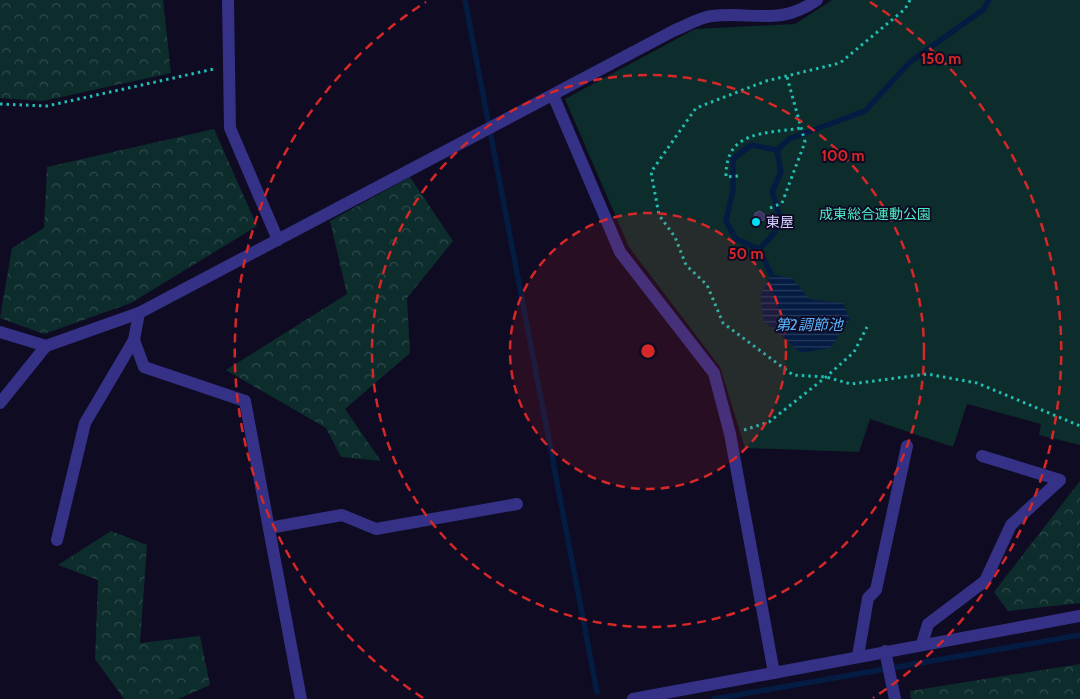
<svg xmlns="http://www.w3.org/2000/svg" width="1080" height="699" viewBox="0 0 1080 699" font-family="Cabin,'Noto Sans JP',sans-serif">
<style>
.forest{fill:url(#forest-crowns)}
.green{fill:#0d2d2c}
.water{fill:url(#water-rules)}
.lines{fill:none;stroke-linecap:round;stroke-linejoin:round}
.stream{stroke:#041b42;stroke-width:5.5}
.path{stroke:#21beb4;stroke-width:3;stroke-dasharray:2.5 4;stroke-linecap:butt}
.street{stroke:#343186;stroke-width:12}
.wall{fill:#2c2252}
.shaded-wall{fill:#191137}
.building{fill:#3d3465;stroke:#554c7d}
.ring{fill:none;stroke:#d62828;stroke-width:2.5;stroke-dasharray:9 6}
.poi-dot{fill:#00def7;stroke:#0f0b22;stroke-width:2}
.labels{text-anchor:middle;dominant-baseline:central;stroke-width:4;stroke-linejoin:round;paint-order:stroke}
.park-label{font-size:14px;fill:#4cebc3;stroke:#0f0b22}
.poi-label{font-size:14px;fill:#d2ccff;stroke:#0f0b22;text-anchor:start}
.water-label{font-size:15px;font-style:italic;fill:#5ab3ff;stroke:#0f0b22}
.centre{fill:#d62828;stroke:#0f0b22;stroke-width:2.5}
.ring-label{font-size:15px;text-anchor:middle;font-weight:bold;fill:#d62828;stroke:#0f0b22;stroke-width:4;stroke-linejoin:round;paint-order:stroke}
</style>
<defs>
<pattern id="forest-crowns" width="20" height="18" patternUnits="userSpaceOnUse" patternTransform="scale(1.25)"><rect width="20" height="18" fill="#0d2d2c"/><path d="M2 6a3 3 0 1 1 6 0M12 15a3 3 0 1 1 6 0" fill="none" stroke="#2f4a4c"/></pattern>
<pattern id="water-rules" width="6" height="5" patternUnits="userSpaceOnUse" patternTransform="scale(1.25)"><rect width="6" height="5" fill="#041b42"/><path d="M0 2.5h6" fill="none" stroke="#283b5e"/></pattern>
</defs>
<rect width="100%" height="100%" fill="#0f0b22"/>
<!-- forest -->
<g class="forest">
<polygon points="0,0 163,0 171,73 43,101 0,98"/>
<polygon points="214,129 257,226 131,303 44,334 0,318 12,248 44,228 47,167"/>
<polygon points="410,177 453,241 407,298 410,353 345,409 381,461 341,457 326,428 226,370 347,294 330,221"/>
<polygon points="1080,481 1080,603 1008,611 994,592"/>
<polygon points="111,531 147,545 140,643 200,636 210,685 178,699 124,699 95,659 98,580 58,565"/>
<polygon points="1080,664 1080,699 911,699 910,691"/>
</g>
<!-- green -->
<polygon class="green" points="832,0 1080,0 1080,445 1039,435 1041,424 967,404 953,447 870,419 859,452 745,448 720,367 629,247 565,99 695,29 795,24"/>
<!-- water -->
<polygon class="water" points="771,274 792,278 809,299 843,303 850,319 830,348 801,353 764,321 760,296"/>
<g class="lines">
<!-- stream -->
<g class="stream">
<polyline points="465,0 597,692"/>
<polyline points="759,249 736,239 726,221 733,190 733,159 751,145 777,150"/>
<path d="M 771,274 L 759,249 C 782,227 783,223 772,192 L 781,172 L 777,150 L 789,139 L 865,111 L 910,62 L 984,9 L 989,0"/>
<polyline points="714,699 1080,635"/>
</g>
<!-- path -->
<g class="path">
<polyline points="910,0 905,9 840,63 766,81 696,108 651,172 659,215 675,237 686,265 707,285 723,323 793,375 826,377 851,384 927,374 977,383 1080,426"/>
<polyline points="0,104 47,106 214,69"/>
<path d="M 738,176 L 726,177 C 725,130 765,134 801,128"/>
<polyline points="770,208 782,203 805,142 787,77"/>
<polyline points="744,430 769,422 826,377 854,352 867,327"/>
</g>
<!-- street -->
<g class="street">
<polyline points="228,0 230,128 278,240"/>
<polyline points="553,95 620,252 714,373 730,434 774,673"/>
<polyline points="139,313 134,340 144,367 245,401 301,699"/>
<path d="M 0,332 L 46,346 L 139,313 L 675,30 C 686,26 700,17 712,16 C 753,11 778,27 817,0"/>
<polyline points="0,403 46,346"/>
<polyline points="269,528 342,515 376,529 517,504"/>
<polyline points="57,540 85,423 134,340"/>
<polyline points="922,644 928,624 985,581 1011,525 1060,480 982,456"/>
<polyline points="885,651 895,699"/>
<polyline points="858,656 868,598 876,590 907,446"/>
<polyline points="633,699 1080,616"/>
</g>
</g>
<!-- wall -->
<polygon class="wall" points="755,213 761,225 755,227 750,224 752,218"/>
<!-- shaded-wall -->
<polygon class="shaded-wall" points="764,220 761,225 755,227 758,222"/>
<!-- building -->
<polygon class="building" points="760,211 765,215 764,220 758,222 754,219 755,213"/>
<!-- distance rings -->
<circle cx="648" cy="351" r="138" fill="#d62828" fill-opacity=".12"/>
<g class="ring">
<circle cx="648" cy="351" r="138"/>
<circle cx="648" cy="351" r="276"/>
<path d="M423 698A414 414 0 0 1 426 2M870 2A414 414 0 0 1 873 698"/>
</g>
<!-- markers -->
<circle class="poi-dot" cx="756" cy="222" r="5"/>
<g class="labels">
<!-- park labels -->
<g class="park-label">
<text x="875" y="214">成東総合運動公園</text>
</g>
<!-- poi labels -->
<g class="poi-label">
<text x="766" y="222">東屋</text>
</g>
<!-- water labels -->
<g class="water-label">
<text x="809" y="325">第2調節池</text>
</g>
</g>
<circle cx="648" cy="351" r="8" class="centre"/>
<g class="ring-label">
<text x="941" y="64">150 m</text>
<text x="843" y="161">100 m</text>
<text x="746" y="259">50 m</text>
</g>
</svg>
